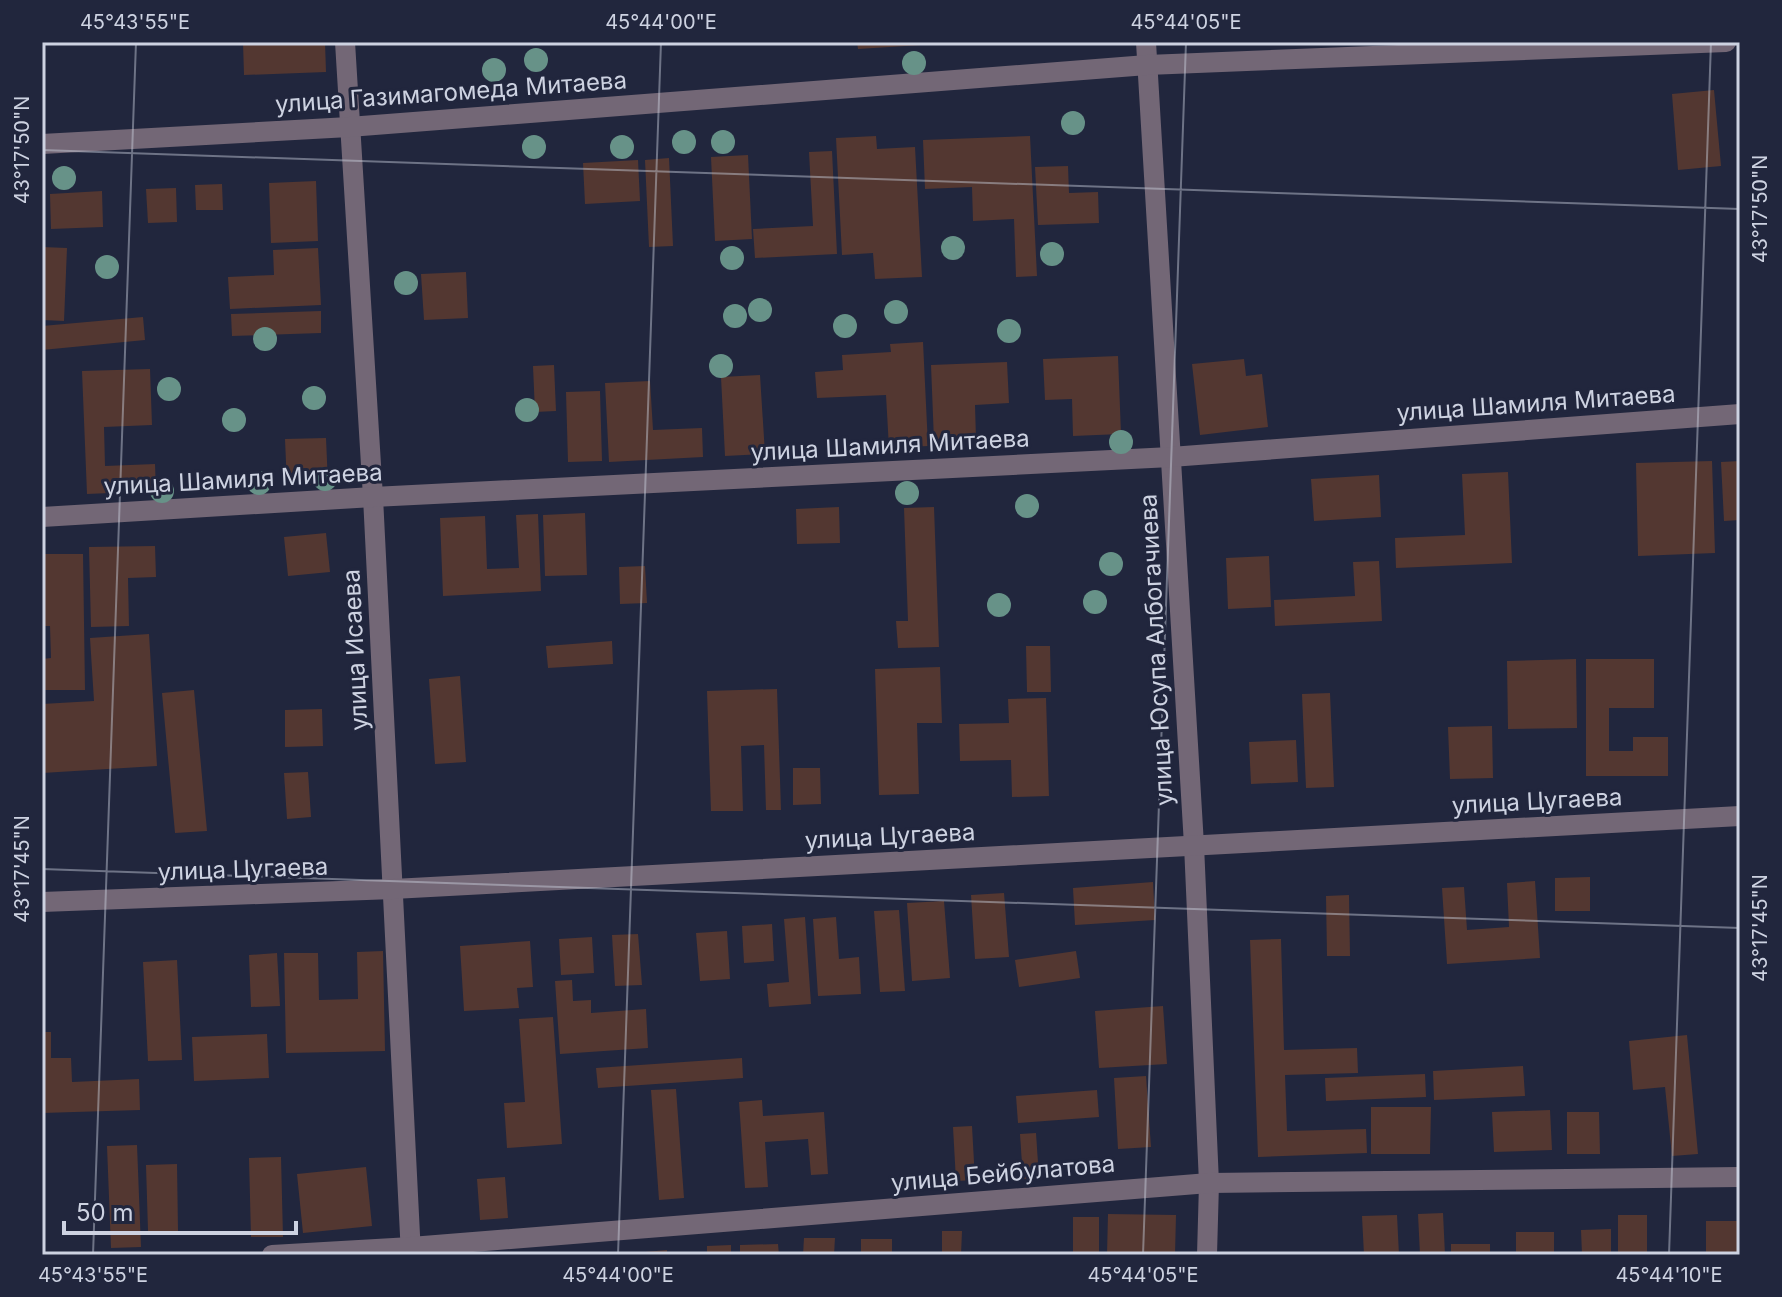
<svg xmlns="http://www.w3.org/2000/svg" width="1782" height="1297" viewBox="0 0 1782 1297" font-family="Inter,sans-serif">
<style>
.building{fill:#533731}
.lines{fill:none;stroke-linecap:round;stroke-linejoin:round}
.minor{stroke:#736776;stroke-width:20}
.tree{fill:#679288}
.ticks{fill:none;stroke:#cdd2e1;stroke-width:2;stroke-opacity:0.45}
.labels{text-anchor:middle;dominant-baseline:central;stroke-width:6;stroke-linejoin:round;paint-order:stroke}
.street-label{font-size:24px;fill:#cdd2e1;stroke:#21263d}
.neatline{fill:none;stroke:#cdd2e1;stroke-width:3}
.ticks-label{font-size:20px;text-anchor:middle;fill:#cdd2e1}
</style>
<rect width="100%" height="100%" fill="#21263d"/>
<!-- building -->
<g class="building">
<polygon points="243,42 325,42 326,72 244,75"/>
<polygon points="857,42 920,42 921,45 858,49"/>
<polygon points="1714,90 1721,166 1678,170 1672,94"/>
<polygon points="876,136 877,149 915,147 922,277 875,279 873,253 842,255 836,138"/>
<polygon points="1030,136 1037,276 1016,277 1014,219 973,221 972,187 925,189 923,140"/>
<polygon points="832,151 837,254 755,258 753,229 813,226 809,152"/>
<polygon points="748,155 752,239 715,241 711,157"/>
<polygon points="669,158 673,246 649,247 645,160"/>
<polygon points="638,160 640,201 585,204 583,163"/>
<polygon points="1068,166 1069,193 1098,192 1099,223 1038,225 1035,167"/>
<polygon points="316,181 318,241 271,243 269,183"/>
<polygon points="222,184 223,210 196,210 195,185"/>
<polygon points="176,188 177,222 148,223 146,189"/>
<polygon points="102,191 103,227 51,229 50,194"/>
<polygon points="42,247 67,248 64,321 42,320"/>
<polygon points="318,248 321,305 230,309 228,277 274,275 273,250"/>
<polygon points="466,272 468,318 424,320 421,274"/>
<polygon points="321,311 321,333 232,336 231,314"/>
<polygon points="143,317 145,340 42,350 42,326"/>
<polygon points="923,342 928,446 889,448 886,395 817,398 815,372 843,370 842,355 891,352 890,344"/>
<polygon points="1118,356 1121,434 1073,436 1072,399 1045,400 1043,359"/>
<polygon points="1244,359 1246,376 1262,374 1268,427 1200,435 1192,364"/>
<polygon points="1007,362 1009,403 975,405 976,439 934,441 931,365"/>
<polygon points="554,365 556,411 535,412 533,366"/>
<polygon points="150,369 152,425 104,427 105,466 155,464 156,491 87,494 82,371"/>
<polygon points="760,375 765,454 725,456 721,377"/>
<polygon points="650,381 653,430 702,428 703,457 609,462 605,383"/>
<polygon points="600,391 602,461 568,462 566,392"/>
<polygon points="326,438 328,484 287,486 285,439"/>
<polygon points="1712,461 1715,553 1638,556 1636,463"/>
<polygon points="1740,461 1740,520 1724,521 1721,462"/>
<polygon points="1508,472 1512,563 1396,568 1395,538 1465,535 1462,474"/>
<polygon points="1379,475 1381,517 1314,521 1311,479"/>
<polygon points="839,507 840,543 797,544 796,509"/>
<polygon points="934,507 939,647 898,648 896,621 908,621 904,508"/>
<polygon points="585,513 587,575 545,576 543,515"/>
<polygon points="538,514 541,591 443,596 440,518 485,516 487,569 519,568 516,515"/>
<polygon points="326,533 330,572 288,576 284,537"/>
<polygon points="155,546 156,577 128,578 129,626 91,627 89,547"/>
<polygon points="42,554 83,554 85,690 42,690 42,659 51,658 50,626 42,626"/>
<polygon points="1269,556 1271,607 1228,609 1226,558"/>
<polygon points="1379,561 1382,621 1275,626 1274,600 1355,596 1353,562"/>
<polygon points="645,566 647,603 620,604 619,567"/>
<polygon points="149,634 157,766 42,773 42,704 94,701 90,638"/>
<polygon points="612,641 613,664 548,668 546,646"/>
<polygon points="1026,646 1050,646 1051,692 1027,692"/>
<polygon points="1576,659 1577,728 1508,729 1507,661"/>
<polygon points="1586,659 1654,659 1654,708 1609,708 1609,751 1633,751 1633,737 1668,737 1668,776 1586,776"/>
<polygon points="940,667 942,723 917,723 919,794 879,795 875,669"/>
<polygon points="460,676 466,762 435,764 429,679"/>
<polygon points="777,689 781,810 766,810 764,745 741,746 743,811 711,811 707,691"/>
<polygon points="194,690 207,831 175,833 162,693"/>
<polygon points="1330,693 1334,787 1306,788 1302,694"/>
<polygon points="1046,698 1049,796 1012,797 1011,760 960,761 959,724 1009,723 1008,699"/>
<polygon points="322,709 323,746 285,747 285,710"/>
<polygon points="1492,726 1493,778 1450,779 1448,727"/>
<polygon points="1296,740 1298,782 1251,784 1249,742"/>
<polygon points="793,768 820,768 821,804 793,805"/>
<polygon points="308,772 311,817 287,819 284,773"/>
<polygon points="1590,877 1590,911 1555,911 1555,878"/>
<polygon points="1535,881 1540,958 1447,964 1442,888 1464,887 1467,930 1509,927 1507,883"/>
<polygon points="1153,882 1155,920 1075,925 1073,888"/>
<polygon points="1004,893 1009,957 975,959 971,895"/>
<polygon points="1349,895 1350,956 1327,956 1326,896"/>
<polygon points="944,901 950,978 912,981 907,903"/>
<polygon points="899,910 905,991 880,992 874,911"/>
<polygon points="805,917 811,1004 769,1007 767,984 789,982 784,919"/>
<polygon points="836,917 839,959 859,957 861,994 818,996 813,919"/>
<polygon points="772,924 774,961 744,963 742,926"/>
<polygon points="727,931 730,979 700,981 696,933"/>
<polygon points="638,934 642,985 615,986 612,935"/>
<polygon points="592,937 594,973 561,975 559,939"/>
<polygon points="1281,939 1284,1050 1357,1048 1358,1073 1285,1075 1287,1131 1366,1129 1367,1153 1258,1157 1250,940"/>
<polygon points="530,941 533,987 517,988 519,1008 464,1011 460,946"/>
<polygon points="383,951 385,1051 286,1053 284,953 318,953 319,1000 358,999 357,952"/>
<polygon points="1076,951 1080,978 1019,987 1015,960"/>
<polygon points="277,953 280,1006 251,1007 249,955"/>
<polygon points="177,960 182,1060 148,1061 143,962"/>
<polygon points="572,980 573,1001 591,1000 591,1013 646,1009 648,1048 560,1054 555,981"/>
<polygon points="1163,1006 1167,1064 1099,1068 1095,1011"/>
<polygon points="553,1017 562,1144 507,1148 504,1103 525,1102 519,1019"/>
<polygon points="42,1032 51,1032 51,1058 71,1058 72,1082 139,1079 140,1110 42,1113"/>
<polygon points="267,1034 269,1078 194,1081 192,1037"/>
<polygon points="1687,1035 1698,1154 1672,1156 1665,1087 1633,1090 1629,1041"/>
<polygon points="742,1058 743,1078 598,1088 596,1068"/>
<polygon points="1523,1066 1525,1096 1434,1100 1433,1071"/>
<polygon points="1425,1074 1426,1097 1326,1101 1325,1078"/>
<polygon points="1146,1076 1151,1147 1118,1149 1114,1078"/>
<polygon points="676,1089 684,1198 659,1200 651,1090"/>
<polygon points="1097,1090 1099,1117 1018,1123 1016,1096"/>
<polygon points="762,1100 763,1116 824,1112 828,1174 811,1175 808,1139 765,1142 768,1187 745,1188 739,1102"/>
<polygon points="1371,1107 1431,1107 1430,1154 1371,1154"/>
<polygon points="1550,1110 1552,1150 1494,1152 1492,1112"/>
<polygon points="1567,1112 1599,1112 1600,1154 1567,1154"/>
<polygon points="972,1126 975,1180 956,1181 953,1127"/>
<polygon points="1036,1133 1039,1178 1023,1179 1020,1134"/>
<polygon points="137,1145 141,1247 111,1248 107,1146"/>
<polygon points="281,1157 283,1237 251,1237 249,1158"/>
<polygon points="177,1164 178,1231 148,1231 146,1165"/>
<polygon points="366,1167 372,1226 303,1233 297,1174"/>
<polygon points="505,1177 508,1218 480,1220 477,1179"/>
<polygon points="1443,1213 1445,1255 1420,1255 1418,1214"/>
<polygon points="1108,1214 1176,1215 1175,1255 1107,1255"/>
<polygon points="1397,1215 1399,1255 1364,1255 1362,1216"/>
<rect x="1618" y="1215" width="29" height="40"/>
<rect x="1073" y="1217" width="26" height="38"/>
<rect x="1706" y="1221" width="34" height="34"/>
<polygon points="1611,1229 1611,1255 1582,1255 1581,1230"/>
<polygon points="942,1231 962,1231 961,1255 942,1255"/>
<rect x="1516" y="1232" width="38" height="23"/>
<polygon points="804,1238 835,1238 834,1255 803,1255"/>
<rect x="861" y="1239" width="31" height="16"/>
<polygon points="778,1244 779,1255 740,1255 740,1245"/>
<rect x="1451" y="1244" width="39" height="11"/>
<polygon points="731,1245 731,1255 707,1255 707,1246"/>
<polygon points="667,1250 667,1255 634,1255 634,1253"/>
</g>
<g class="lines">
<!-- minor -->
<g class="minor">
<polyline points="345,42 373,497 411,1255"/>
<polyline points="1146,42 1194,845 1209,1183 1207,1255"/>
<polyline points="42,144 349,127 1147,65 1726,42"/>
<polyline points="42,517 373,497 1171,457 1740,414"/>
<polyline points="42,902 393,889 1740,816"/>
<polyline points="272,1255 411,1247 1209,1183 1740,1177"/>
</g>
</g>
<!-- trees -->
<g class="tree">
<circle cx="536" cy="60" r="12"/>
<circle cx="914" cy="63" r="12"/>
<circle cx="494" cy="70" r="12"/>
<circle cx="1073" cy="123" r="12"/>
<circle cx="684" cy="142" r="12"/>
<circle cx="723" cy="142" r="12"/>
<circle cx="534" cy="147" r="12"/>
<circle cx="622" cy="147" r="12"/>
<circle cx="64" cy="178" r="12"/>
<circle cx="953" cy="248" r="12"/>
<circle cx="1052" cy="254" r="12"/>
<circle cx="732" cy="258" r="12"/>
<circle cx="107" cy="267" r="12"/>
<circle cx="406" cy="283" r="12"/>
<circle cx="760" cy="310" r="12"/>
<circle cx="896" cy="312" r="12"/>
<circle cx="735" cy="316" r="12"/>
<circle cx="845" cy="326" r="12"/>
<circle cx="1009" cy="331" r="12"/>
<circle cx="265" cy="339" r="12"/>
<circle cx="721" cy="366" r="12"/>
<circle cx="169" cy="389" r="12"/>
<circle cx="314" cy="398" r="12"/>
<circle cx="527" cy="410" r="12"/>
<circle cx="234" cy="420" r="12"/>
<circle cx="1121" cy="442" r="12"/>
<circle cx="325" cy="479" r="12"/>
<circle cx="259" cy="483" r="12"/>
<circle cx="162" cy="491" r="12"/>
<circle cx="907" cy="493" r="12"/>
<circle cx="1027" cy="506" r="12"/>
<circle cx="1111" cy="564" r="12"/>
<circle cx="1095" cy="602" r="12"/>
<circle cx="999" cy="605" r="12"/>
</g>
<!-- ticks -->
<path class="ticks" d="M 42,150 L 1740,209M 42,869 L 1740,928M 93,1255 L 136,42M 618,1255 L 661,42M 1143,1255 L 1186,42M 1669,1255 L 1711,42"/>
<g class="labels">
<!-- street labels -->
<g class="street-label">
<text transform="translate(451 92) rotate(-4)">улица Газимагомеда Митаева</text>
<text transform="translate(1536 403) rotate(-4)">улица Шамиля Митаева</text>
<text transform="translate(890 445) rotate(-3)">улица Шамиля Митаева</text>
<text transform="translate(243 479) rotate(-3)">улица Шамиля Митаева</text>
<text transform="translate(355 650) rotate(-93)">улица Исаева</text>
<text transform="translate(1156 650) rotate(-93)">улица Юсупа Албогачиева</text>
<text transform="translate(1537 801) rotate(-3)">улица Цугаева</text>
<text transform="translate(890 836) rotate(-3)">улица Цугаева</text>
<text transform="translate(243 869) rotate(-2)">улица Цугаева</text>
<text transform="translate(1003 1173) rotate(-5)">улица Бейбулатова</text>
</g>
</g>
<!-- border -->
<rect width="1782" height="1297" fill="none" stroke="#21263d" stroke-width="88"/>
<!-- scale -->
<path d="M64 1221v12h232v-12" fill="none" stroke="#cdd2e1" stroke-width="4"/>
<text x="76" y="1221" font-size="24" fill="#cdd2e1" stroke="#21263d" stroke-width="6" paint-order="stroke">50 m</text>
<rect x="44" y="44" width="1694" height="1209" class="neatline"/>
<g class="ticks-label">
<text x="135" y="29">45°43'55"E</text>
<text x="661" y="29">45°44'00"E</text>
<text x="1186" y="29">45°44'05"E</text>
<text transform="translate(22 150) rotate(-90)" y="7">43°17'50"N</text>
<text transform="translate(1760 209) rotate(-90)" y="7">43°17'50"N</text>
<text transform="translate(22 869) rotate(-90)" y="7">43°17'45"N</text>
<text transform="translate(1760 928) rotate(-90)" y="7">43°17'45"N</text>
<text x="93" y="1282">45°43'55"E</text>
<text x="618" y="1282">45°44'00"E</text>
<text x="1143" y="1282">45°44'05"E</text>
<text x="1669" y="1282">45°44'10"E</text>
</g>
</svg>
